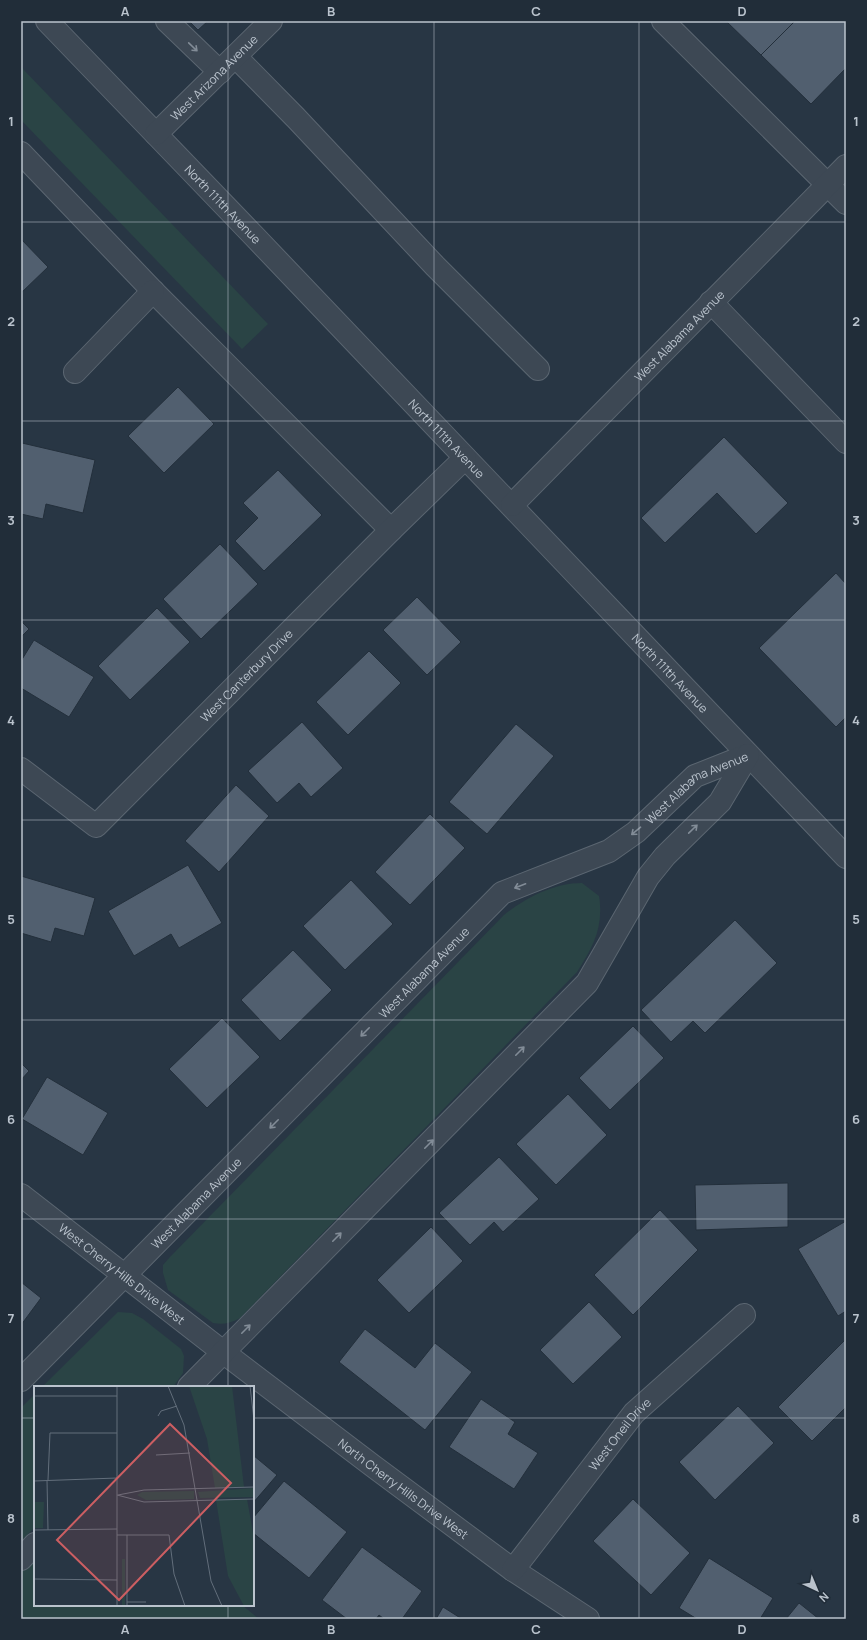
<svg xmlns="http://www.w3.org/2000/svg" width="867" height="1640" viewBox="0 0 867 1640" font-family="Manrope,sans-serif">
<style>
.green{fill:#2a4445}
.building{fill:#515f6f;stroke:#232f3b}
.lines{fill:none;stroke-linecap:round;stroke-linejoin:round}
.minor-casing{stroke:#5b6671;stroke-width:24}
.minor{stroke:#3d4854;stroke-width:22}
.oneway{stroke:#828c97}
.grid{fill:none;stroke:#bac3cd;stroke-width:1;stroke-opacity:0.55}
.labels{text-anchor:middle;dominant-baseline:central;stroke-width:3;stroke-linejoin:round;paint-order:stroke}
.street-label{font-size:12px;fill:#bac3cd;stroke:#212d39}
.inset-road{fill:none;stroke:#626e7b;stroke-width:1}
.view{fill:#cc5e62;fill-opacity:0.15;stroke:#cc5e62;stroke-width:2}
.inset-edge{fill:none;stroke:#bac3cd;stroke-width:2}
.neatline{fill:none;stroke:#bac3cd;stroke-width:1.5}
.grid-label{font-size:13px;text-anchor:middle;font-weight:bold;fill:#bac3cd}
</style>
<rect width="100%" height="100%" fill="#283644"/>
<!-- green -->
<g class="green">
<polygon points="21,67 268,324 242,349 21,120"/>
<path d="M 582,883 L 599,896 C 604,927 593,947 577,972 L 240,1318 C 231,1323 223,1325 213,1323 L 168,1290 L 163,1273 L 163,1265 L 170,1257 L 504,915 C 525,898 554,883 582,883 Z"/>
<polygon points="118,1312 132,1313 143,1319 181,1349 184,1356 183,1373 173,1387 42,1387"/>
<polygon points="35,1394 35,1527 21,1541 21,1408"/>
<polygon points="35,1544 35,1605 242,1605 259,1619 21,1619 21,1559"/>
</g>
<!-- building -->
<g class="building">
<polygon points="189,21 208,21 198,30"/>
<polygon points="726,21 795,21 761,55"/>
<polygon points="795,21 846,21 846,68 811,104 761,55"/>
<polygon points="21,239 48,267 21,293"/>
<polygon points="178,387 214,424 164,473 128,436"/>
<polygon points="724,437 788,503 756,534 717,493 665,543 641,518"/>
<polygon points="22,443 95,460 83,513 46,504 43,519 21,514 21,449"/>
<polygon points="278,470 322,515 264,571 235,541 258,518 243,503"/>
<polygon points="220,544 258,584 201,639 163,599"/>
<polygon points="836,573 846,584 846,717 836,727 759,648"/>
<polygon points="417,597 461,642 427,675 383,630"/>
<polygon points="157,608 190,642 130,700 98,666"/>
<polygon points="21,621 29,629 21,637"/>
<polygon points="34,640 94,677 69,717 21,688 21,661"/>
<polygon points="369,651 401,683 348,735 316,702"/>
<polygon points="302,722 343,768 311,797 299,783 277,803 248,771"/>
<polygon points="516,724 554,756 487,834 449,802"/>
<polygon points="236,785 269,816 219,872 185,841"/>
<polygon points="430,814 465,848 410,905 375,872"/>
<polygon points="188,865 222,923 179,948 171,934 134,956 108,911"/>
<polygon points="21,876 95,898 84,936 55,928 51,942 21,933"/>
<polygon points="351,880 393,924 345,970 303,926"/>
<polygon points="735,920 777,963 705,1033 693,1021 671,1042 641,1010"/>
<polygon points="293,950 332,990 280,1041 241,1000"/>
<polygon points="222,1018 260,1057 207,1108 169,1069"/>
<polygon points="633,1026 664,1058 610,1110 579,1078"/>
<polygon points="21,1063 29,1071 21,1080"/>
<polygon points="47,1077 108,1113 83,1155 22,1119"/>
<polygon points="568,1094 607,1135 556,1185 516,1144"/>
<polygon points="499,1157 539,1199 503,1232 494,1222 470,1245 439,1213"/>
<polygon points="788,1183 788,1227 696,1230 695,1185"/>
<polygon points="660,1210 698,1250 633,1315 594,1275"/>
<polygon points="846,1221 846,1311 838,1316 798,1249"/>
<polygon points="431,1227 463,1261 409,1313 377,1280"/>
<polygon points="21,1282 41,1298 21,1325"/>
<polygon points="589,1302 622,1337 573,1384 540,1350"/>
<polygon points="365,1329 415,1368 435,1343 472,1372 425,1430 339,1362"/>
<polygon points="845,1340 846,1407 812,1441 778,1407"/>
<polygon points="481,1399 515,1422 508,1434 538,1453 514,1489 449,1447"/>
<polygon points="738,1406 774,1443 715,1500 679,1462"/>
<polygon points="253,1455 277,1475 253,1503"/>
<polygon points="284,1481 347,1532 309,1578 253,1533 253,1518"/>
<polygon points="633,1499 690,1553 651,1595 593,1541"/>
<polygon points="362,1547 422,1591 402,1619 384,1619 379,1615 376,1619 347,1619 322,1600"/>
<polygon points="709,1558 773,1598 760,1619 697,1619 679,1608"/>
<polygon points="799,1603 819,1619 786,1619"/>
<polygon points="443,1607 462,1619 436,1619"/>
</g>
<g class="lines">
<!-- minor casing -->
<g class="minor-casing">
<g id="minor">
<path id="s1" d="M 47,21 L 254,236 L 846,857"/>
<polyline points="167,21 220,72"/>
<polyline points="663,21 846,203"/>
<polyline points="236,57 296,118 435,266 538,369"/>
<path id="s2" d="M 156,134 L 271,21"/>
<polyline points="21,153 153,291 391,530"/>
<polyline points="711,302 846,442"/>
<polyline points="75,372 153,291"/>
<path id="s3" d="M 512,505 L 846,166"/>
<path id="s4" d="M 21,769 L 96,826 L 391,530 L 465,458"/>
<path id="s5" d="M 21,1195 L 223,1352 L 373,1466 L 513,1570 L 588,1619"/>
<path id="s6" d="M 21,1380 L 502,893 L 609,851 L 636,832 L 695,776 L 748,755"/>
<polyline points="189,1387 587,983 648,877 665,856 720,802 748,755"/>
<polyline points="21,1559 35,1544"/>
<path id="s7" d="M 513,1570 L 634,1413 L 744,1315"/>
</g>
</g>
<!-- minor -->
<use href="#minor" class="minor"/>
</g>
<!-- one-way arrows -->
<defs><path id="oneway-shaft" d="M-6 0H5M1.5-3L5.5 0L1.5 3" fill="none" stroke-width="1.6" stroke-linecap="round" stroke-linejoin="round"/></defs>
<g class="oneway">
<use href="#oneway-shaft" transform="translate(193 47) rotate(44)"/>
<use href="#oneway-shaft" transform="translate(693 829) rotate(-44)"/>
<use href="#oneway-shaft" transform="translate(636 831) rotate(140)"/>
<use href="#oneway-shaft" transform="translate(520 886) rotate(159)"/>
<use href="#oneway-shaft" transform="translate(365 1032) rotate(135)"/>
<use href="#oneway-shaft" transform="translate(520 1051) rotate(-45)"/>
<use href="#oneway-shaft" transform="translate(274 1124) rotate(135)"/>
<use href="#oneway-shaft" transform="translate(429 1144) rotate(-45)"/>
<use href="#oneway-shaft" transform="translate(337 1237) rotate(-45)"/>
<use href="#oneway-shaft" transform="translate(246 1329) rotate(-45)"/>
</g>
<!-- grid -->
<path class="grid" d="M 228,21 L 228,1387M 434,21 L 434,1619M 639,21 L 639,1619M 21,222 L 846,222M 21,421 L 846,421M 21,620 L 846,620M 21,820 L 846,820M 21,1020 L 846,1020M 21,1219 L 846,1219M 21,1418 L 35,1418M 253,1418 L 846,1418M 228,1605 L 228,1619"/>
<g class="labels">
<!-- street labels -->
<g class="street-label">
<text stroke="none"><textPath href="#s2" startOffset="81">West Arizona Avenue</textPath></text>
<text stroke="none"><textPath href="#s1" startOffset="254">North 111th Avenue</textPath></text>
<text stroke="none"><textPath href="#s3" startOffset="238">West Alabama Avenue</textPath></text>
<text stroke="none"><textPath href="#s1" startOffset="578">North 111th Avenue</textPath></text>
<text stroke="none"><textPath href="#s1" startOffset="902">North 111th Avenue</textPath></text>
<text stroke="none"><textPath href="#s4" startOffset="307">West Canterbury Drive</textPath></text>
<text stroke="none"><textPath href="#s6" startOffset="909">West Alabama Avenue</textPath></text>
<text stroke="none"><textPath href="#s6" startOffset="573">West Alabama Avenue</textPath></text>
<text stroke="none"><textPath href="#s6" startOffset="249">West Alabama Avenue</textPath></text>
<text stroke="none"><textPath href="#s5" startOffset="128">West Cherry Hills Drive West</textPath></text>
<text stroke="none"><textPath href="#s7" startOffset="173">West Oneil Drive</textPath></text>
<text stroke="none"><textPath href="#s5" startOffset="482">North Cherry Hills Drive West</textPath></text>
</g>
</g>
<!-- overview -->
<g transform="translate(34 1386)">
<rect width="220" height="220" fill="#283644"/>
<path d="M 155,0 L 198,0 L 210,101 L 181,102 L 173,53 ZM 220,102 L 220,111 L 166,112 L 164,106 ZM 160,105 L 160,113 L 112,114 L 103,109 L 108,106 ZM 213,113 L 220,152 L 220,220 L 210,220 L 194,190 L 182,114 ZM 0,116 L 10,116 L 9,142 L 0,142 ZM 88,173 L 91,173 L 91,220 L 88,220 Z" fill="#2a4445"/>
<path class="inset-road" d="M 134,0 L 150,39 L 177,195 L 188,220M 216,0 L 220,34M 0,10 L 83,10M 124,30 L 127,25 L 143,20M 122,69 L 156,67M 13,94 L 14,144M 14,94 L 16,47 L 83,47M 0,95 L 83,92M 83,109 L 110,116 L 220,113M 84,109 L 110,104 L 220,101M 0,144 L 83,143M 83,149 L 135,149 L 140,188 L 151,220M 93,149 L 93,220M 0,193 L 83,194M 93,216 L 112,216M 83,220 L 83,0"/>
<path class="view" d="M 136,38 L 197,97 L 85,214 L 23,154 Z"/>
<rect width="220" height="220" class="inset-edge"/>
</g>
<!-- border -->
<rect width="867" height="1640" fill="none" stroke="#212d39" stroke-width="44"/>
<!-- north arrow -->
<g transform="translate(817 1590) rotate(136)" stroke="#212d39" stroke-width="3" paint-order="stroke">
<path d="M0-3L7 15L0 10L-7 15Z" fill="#bac3cd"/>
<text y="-6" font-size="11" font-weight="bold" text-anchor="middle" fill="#bac3cd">N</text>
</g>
<rect x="22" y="22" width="823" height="1596" class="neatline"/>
<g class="grid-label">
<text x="125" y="16">A</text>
<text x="331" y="16">B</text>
<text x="536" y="16">C</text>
<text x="742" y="16">D</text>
<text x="11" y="126">1</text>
<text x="856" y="126">1</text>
<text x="11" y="326">2</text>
<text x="856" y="326">2</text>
<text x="11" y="525">3</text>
<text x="856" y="525">3</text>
<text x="11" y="725">4</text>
<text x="856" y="725">4</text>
<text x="11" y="924">5</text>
<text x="856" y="924">5</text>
<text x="11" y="1124">6</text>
<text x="856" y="1124">6</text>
<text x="11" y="1323">7</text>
<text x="856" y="1323">7</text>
<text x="11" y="1523">8</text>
<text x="856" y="1523">8</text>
<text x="125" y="1634">A</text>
<text x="331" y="1634">B</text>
<text x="536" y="1634">C</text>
<text x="742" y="1634">D</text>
</g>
</svg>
